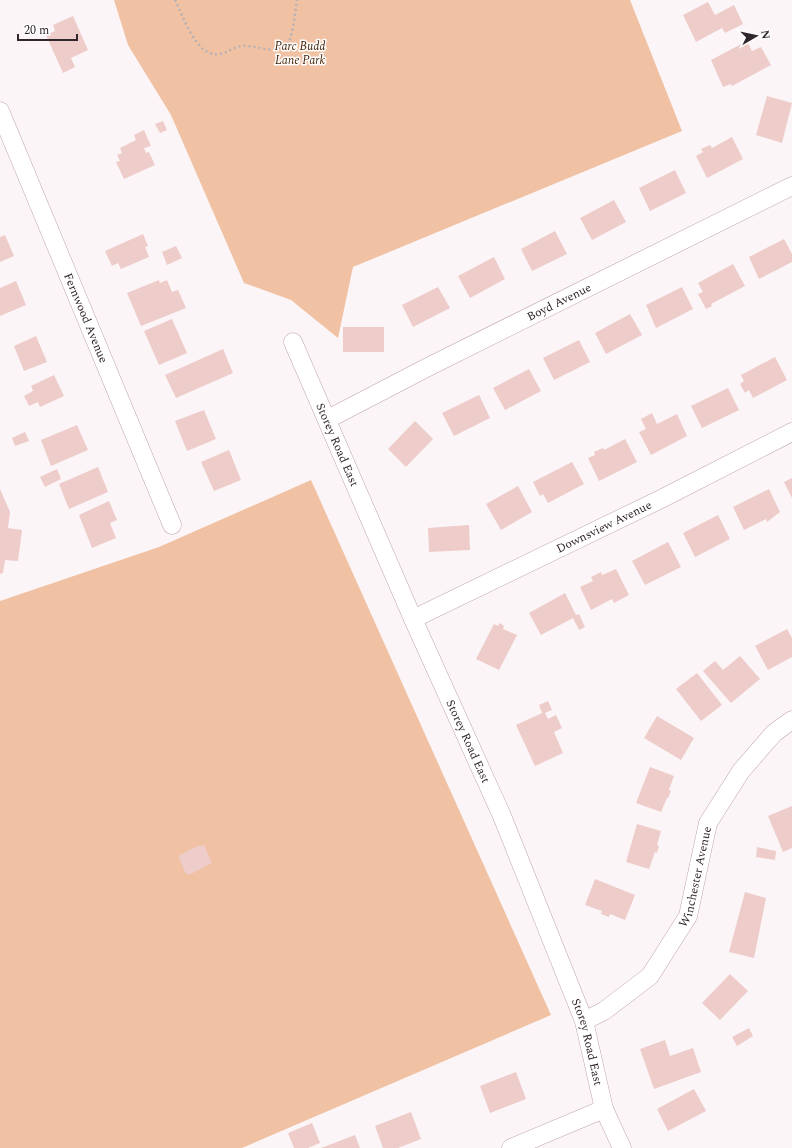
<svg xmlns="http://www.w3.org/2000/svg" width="792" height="1148" viewBox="0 0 792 1148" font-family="Spectral,serif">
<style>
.green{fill:#f0c2a3}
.building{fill:#eeccca}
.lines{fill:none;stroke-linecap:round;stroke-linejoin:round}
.minor-casing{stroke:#c0a2b0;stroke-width:19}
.path{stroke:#b8b0b3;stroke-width:2.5;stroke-dasharray:2 3;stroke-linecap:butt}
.minor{stroke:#fff;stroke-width:18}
.labels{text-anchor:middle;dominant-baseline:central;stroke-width:3;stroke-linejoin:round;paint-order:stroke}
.park-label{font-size:12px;font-style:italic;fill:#441f00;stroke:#fff}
.street-label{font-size:12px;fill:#31262b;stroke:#fff}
</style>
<rect width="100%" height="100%" fill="#fcf5f8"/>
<!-- green -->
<g class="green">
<polygon points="114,0 630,0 682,131 353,267 338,338 291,300 244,283 171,115 128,45"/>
<polygon points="311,480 551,1015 242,1148 0,1148 0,601 159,547"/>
</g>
<!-- building -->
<g class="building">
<polygon points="708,2 715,15 734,5 743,24 725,33 722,28 696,42 683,15"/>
<polygon points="73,16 88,50 71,58 75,67 63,73 46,35 55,31 53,25"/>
<polygon points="747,41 752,51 761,47 771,65 732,86 731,84 723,87 711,60"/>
<polygon points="767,96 792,103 782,143 756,135"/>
<polygon points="163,121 167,130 160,133 155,124"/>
<polygon points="144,130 151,146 144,148 146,153 149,152 155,165 124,179 116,162 120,161 117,155 122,153 120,148 136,140 134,135"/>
<polygon points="732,137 743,159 707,178 696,156 703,152 701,149 710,145 712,148"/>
<polygon points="675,170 686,193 650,211 639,188"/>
<polygon points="614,200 626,222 592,240 580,218"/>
<polygon points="555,231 567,254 532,271 521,249"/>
<polygon points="143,234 148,246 145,247 149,257 121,269 118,263 112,266 105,251"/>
<polygon points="5,235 14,256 0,262 0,237"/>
<polygon points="784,239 792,254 792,262 759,279 749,257"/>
<polygon points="176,246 182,258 167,265 162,252"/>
<polygon points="494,257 505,279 470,298 458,276"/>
<polygon points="733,264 745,286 711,304 712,306 706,309 698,294 703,292 698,283"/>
<polygon points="159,280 160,283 167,280 172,292 178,290 186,308 141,326 127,293"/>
<polygon points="16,281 26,305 0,316 0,288"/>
<polygon points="438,287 450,308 413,327 402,305"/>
<polygon points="682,287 693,309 656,328 646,305"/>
<polygon points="630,314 642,335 606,354 595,333"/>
<polygon points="172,319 187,353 159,365 144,331"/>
<rect x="343" y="327" width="41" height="25"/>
<polygon points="36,336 47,362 24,371 14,346"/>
<polygon points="579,340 590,362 554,380 543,358"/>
<polygon points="223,349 233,373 176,398 165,375"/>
<polygon points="775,357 787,380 753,398 749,390 745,393 740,384 744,381 741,375"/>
<polygon points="529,369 541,391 505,410 493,388"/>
<polygon points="54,375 64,396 40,407 38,402 29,406 24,396 33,391 31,386"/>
<polygon points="728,388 739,410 702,428 691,406"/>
<polygon points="479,395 490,418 454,436 442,413"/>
<polygon points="204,410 216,439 187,451 175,421"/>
<polygon points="652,413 657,424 677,414 687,436 651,455 639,432 646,429 641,419"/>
<polygon points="415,421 433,439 406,467 388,449"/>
<polygon points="77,425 88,450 51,466 41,440"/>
<polygon points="25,432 29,441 15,446 12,438"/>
<polygon points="625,439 637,462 599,481 588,458 595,455 594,452 603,448 604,450"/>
<polygon points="229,450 241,480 214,491 201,462"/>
<polygon points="572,462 584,484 548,503 543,494 540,496 533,482"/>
<polygon points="98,467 108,492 69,509 59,484"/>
<polygon points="57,469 61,479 45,487 40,477"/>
<polygon points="792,478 792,498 784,482"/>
<polygon points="518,486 532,512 501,530 486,504"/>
<polygon points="0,489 10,512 8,528 22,530 18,561 5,560 3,573 0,574"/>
<polygon points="769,489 780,512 767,522 766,519 744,530 733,507"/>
<polygon points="109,501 117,520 110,523 116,538 92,548 79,515"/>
<polygon points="718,515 730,539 695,557 683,533"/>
<polygon points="469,525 470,550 429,552 428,528"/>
<polygon points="668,542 681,567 645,585 632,561"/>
<polygon points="616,569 629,595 614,603 612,599 591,610 580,587 593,581 591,577 601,572 602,575"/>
<polygon points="565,593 576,615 579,614 585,627 579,630 573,618 541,635 529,613"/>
<polygon points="500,623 504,626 503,629 517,635 499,670 476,659 494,624 498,626"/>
<polygon points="787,629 792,638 792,657 768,670 755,646"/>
<polygon points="740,656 760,679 731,703 703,671 715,661 723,670"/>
<polygon points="697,673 722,705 701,721 676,689"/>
<polygon points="548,701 552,710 545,713 548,719 556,715 562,728 554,732 563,753 535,766 516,725 542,713 539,705"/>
<polygon points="657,716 694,738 681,760 644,738"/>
<polygon points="650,767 674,776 669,790 671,791 668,798 667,798 661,812 636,803"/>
<polygon points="792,806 792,848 783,852 768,816"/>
<polygon points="637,824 661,831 657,845 659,846 657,853 655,852 649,869 626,862"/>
<polygon points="199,845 200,846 204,845 212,863 191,874 186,874 178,856"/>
<polygon points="757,847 776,851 775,860 756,857"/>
<polygon points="595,879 635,895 625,920 610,914 609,917 601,914 602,911 585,905"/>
<polygon points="745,892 766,898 754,958 729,952"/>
<polygon points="730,974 748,991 720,1020 702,1003"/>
<polygon points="749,1028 753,1036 737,1046 732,1037"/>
<polygon points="665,1040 670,1056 693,1048 701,1072 654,1089 640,1049"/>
<polygon points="516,1072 526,1099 490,1113 480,1086"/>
<polygon points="694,1089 706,1111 668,1131 657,1109"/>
<polygon points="411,1112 421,1139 398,1148 383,1148 375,1126"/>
<polygon points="312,1123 320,1143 308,1148 294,1148 288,1133"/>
<polygon points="355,1135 360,1148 321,1148"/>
</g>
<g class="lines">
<!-- minor casing -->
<g class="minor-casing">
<g id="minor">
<path id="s1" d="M 0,111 L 172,525"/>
<path id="s2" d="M 293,342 L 413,619 L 502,816 L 584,1021 L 604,1109 L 622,1148"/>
<path id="s3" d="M 328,419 L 430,366 L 792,186"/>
<path id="s4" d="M 413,619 L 661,499 L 792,432"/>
<path id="s5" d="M 584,1021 L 604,1011 L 650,976 L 688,916 L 708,823 L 741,771 L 774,733 L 792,720"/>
<polyline points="511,1148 604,1109"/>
</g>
</g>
<!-- path -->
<path class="path" d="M 175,0 C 183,15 196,58 219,54 C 229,53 236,44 248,46 C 266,48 270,54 289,43 L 293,28 L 297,0"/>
<!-- minor -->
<use href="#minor" class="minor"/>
</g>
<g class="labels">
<!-- park labels -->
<g class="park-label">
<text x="300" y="46">Parc Budd<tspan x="300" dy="14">Lane Park</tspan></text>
</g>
<!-- street labels -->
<g class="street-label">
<text stroke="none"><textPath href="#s3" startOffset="259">Boyd Avenue</textPath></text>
<text stroke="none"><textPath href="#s1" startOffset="224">Fernwood Avenue</textPath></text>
<text stroke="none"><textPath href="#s2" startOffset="112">Storey Road East</textPath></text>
<text stroke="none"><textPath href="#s4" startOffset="212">Downsview Avenue</textPath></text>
<text stroke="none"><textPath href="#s2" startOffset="436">Storey Road East</textPath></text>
<text stroke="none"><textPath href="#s5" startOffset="191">Winchester Avenue</textPath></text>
<text stroke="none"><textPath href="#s2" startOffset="760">Storey Road East</textPath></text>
</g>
</g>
<!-- north arrow -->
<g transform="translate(756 36) rotate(81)" stroke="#ffffff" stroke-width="3" paint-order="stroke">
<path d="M0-3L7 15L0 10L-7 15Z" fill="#31262b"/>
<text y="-6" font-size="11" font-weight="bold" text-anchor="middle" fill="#31262b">N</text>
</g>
<!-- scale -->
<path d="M18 34v6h59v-6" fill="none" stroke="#31262b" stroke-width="2"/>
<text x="24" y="34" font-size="12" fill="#31262b" stroke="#ffffff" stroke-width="3" paint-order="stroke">20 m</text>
</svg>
